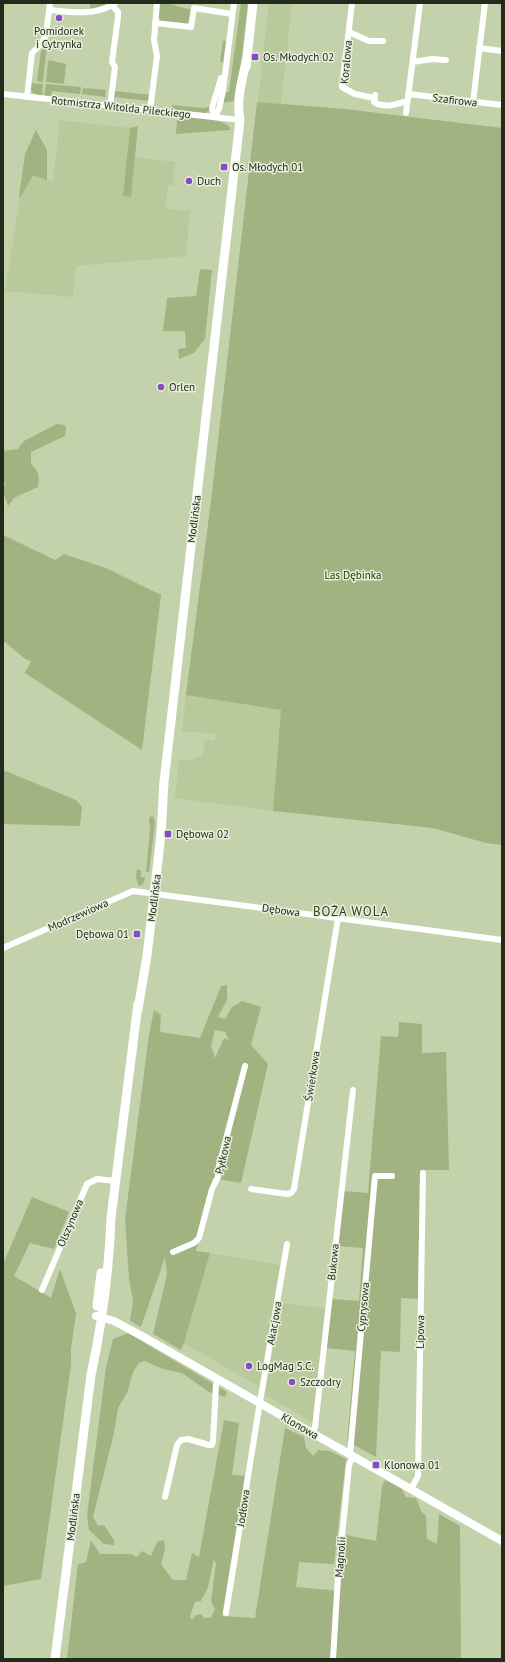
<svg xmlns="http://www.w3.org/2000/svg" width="505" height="1662" viewBox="0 0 505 1662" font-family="'PT Sans',sans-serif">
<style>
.built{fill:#b8c99b}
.green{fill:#a1b381;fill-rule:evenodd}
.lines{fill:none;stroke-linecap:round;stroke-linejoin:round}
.minor{stroke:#fff;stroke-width:6}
.tertiary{stroke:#fff;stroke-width:8}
.secondary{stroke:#fff;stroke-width:9}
.poi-dot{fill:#884cc2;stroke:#e8efdc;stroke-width:1.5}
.labels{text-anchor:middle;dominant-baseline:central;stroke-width:3;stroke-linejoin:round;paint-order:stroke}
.poi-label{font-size:11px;fill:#242a1b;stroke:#e8efdc;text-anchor:start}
.street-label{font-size:11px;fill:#242a1b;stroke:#e8efdc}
.park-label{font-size:11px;fill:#283600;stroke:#e8efdc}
.quarter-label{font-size:13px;letter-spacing:1px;fill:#313c1b;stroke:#e8efdc}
</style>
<rect width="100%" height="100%" fill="#c3d2ab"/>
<!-- built -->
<g class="built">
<polygon points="269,3 292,3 281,104 258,102"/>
<polygon points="60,120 130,128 123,196 131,196 135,157 175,162 173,186 168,185 165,209 190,211 187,243 187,256 76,266 73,297 5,291 20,198 33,174 53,181"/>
<polygon points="186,695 281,710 273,811 175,798 179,759 194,761 195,757 202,757 205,740 215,740 215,734 182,731"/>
<polygon points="210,1253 281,1265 260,1387 184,1343"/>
<polygon points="280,1303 327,1308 314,1423 264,1394"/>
</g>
<!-- green -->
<g class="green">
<polygon points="90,3 107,3 106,7 90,11"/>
<polygon points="159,3 166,3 192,10 191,21 189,20 188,25 159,22 160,18 157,18"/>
<polygon points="241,3 248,3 237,97 235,96 234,101 222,103 224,92 229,92"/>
<polygon points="223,41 226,41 223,62 220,62"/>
<polygon points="47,45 43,82 37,81 41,51"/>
<polygon points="50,60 66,64 64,84 46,82 48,61"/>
<polygon points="31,83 43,84 42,96 33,93 31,90"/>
<polygon points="46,84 81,87 80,94 52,91 51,97 44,96"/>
<polygon points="83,88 106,90 105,97 82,94"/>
<polygon points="114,91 151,95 150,101 113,97"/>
<polygon points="257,102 345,109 502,128 502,845 486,843 433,828 273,811 281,710 186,695 211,501"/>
<polygon points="211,104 209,111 205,113 171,109 172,105 204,108 208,107"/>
<path d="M 182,117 C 195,118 226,117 231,130 L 176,134 L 177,120 Z"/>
<polygon points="138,126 131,197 123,196 130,128"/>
<polygon points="36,130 47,150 47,180 33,175 20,198 19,196 25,154"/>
<polygon points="200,269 212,270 205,339 194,353 179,359 178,349 186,348 185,331 163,331 167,298 196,296"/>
<path d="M 57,424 L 65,425 L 66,428 L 65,436 L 31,452 L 31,464 C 39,472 40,476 38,487 L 14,498 L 8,506 L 3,491 L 5,483 L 3,481 L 3,451 L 18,449 L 24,441 Z"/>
<polygon points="3,535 55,560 64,554 106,568 161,595 142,750 25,673 31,661 25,659 5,642 3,644"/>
<polygon points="3,770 76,800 82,807 80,826 3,824"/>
<polygon points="151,816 154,817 155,824 149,872 146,872 150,830 149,819"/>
<polygon points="137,869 141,871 141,877 145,877 146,875 143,884 139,886 136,878"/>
<path d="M 227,985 L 227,1000 L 218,1017 L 225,1019 L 232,1007 L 242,1001 L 261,1007 L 251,1045 L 268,1064 L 241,1183 L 213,1178 L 196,1251 L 210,1253 L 184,1343 L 181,1350 L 153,1334 L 167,1274 L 165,1257 L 141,1327 L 130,1321 L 133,1301 L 129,1279 L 125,1219 L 149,1035 L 154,1010 L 161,1015 L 160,1032 L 200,1038 L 221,986 ZM 215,1030 L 225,1032 L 229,1040 L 224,1038 L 215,1058 L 211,1046 Z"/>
<polygon points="399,1022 422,1024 422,1053 446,1052 449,1170 420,1170 418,1299 401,1298 400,1352 381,1351 376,1457 347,1441 355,1351 326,1348 331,1299 359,1301 363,1248 337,1246 343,1191 368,1193 381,1036 398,1037"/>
<polygon points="32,1197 69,1212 54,1249 30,1243 14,1276 51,1298 60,1269 76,1313 71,1349 71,1365 41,1579 3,1586 3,1264"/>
<polygon points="128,1333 227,1392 225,1397 209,1392 182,1373 163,1369 145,1361 139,1363 133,1372 127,1393 118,1408 114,1433 93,1517 98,1526 104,1525 114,1540 114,1545 104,1544 89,1530 87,1515 106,1367 113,1339"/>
<path d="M 224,1420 L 239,1423 L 232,1475 L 245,1476 L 222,1616 L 255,1618 L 285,1428 L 304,1437 L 306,1448 L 313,1456 L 318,1450 L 330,1451 L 346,1459 L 334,1564 L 299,1562 L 296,1587 L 340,1591 L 346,1535 L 376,1541 L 382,1486 L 385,1480 L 402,1489 L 406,1497 L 416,1498 L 421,1511 L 426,1516 L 427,1539 L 437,1544 L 439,1514 L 460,1526 L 461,1659 L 67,1659 L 78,1564 L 86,1562 L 91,1540 L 100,1554 L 131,1554 L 137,1557 L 142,1551 L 151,1556 L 157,1542 L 164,1540 L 165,1549 L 161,1564 L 173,1580 L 186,1580 L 192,1553 L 199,1557 ZM 214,1559 L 216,1564 L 211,1601 L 215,1609 L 211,1618 L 204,1618 L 201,1614 L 196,1615 L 192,1620 L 190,1616 L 195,1602 L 201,1601 L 208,1587 Z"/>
</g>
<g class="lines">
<!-- minor -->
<g class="minor">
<polyline points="352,3 342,87 355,94 374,98"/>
<path d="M 49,10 C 71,12 92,16 112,5 L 110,3"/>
<polyline points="155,23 191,27 194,8 232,14"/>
<polyline points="349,32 369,41 383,41"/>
<polyline points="479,48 502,51"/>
<polyline points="413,62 432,59 446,60"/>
<polyline points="3,94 240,120"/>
<polyline points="408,94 502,105"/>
<path d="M 375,95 L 374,102 C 384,109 397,104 407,101"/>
<polyline points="27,97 32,53 42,43 46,35 50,3"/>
<polyline points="473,102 485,3"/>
<polyline points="110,106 115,67 112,62 118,17 118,12 112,5 115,3"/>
<polyline points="150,110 157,56 154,40 157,3"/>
<polyline points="406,113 420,3"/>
<polyline points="214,117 219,109 223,91 234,3"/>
<polyline points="214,117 212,108 221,78"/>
<polyline points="3,948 133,891 502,940"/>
<polyline points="251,1189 287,1194 291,1193 294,1189 338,918"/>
<polyline points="173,1252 194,1243 199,1238 212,1189 218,1177 219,1166 245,1066"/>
<polyline points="42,1290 87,1184 97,1179 116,1181"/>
<polyline points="312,1433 315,1427 353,1090"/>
<polyline points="350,1454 375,1176 392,1176"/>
<polyline points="411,1489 418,1476 423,1173"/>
<polyline points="165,1497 177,1445 181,1440 188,1439 209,1445 212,1445 213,1441 216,1385 218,1379"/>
<polyline points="226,1613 259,1408 287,1244"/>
<polyline points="333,1659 338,1576 349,1465 353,1456"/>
</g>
<!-- tertiary -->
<polyline class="tertiary" points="96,1316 114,1321 142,1336 502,1541"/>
<!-- secondary -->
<g class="secondary">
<polyline points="246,67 253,3"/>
<path d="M 138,1009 L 147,956 L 161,834 L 164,782 L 240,120 C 236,100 242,81 246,62"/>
<polyline points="97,1306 101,1273"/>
<path d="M 55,1659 L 91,1375 C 102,1324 109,1271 111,1218 L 138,1004"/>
</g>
</g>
<!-- markers -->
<g class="poi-dot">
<circle cx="59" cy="18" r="4"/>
<rect x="251" y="53" width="8" height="8" rx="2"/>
<rect x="220" y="163" width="8" height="8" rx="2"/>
<circle cx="189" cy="181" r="4"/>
<circle cx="161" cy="387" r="4"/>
<rect x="164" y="830" width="8" height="8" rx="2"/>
<rect x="133" y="930" width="8" height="8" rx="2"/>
<circle cx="249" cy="1366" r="4"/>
<circle cx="292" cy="1382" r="4"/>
<rect x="372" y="1461" width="8" height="8" rx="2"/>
</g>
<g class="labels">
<!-- poi labels -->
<g class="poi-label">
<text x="59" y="31" text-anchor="middle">Pomidorek<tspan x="59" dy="13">i Cytrynka</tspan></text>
<text x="263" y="57">Os. Młodych 02</text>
<text x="232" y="167">Os. Młodych 01</text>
<text x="197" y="181">Duch</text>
<text x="169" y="387">Orlen</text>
<text x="176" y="834">Dębowa 02</text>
<text x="129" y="934" text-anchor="end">Dębowa 01</text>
<text x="257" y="1366">LogMag S.C.</text>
<text x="300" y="1382">Szczodry</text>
<text x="384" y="1465">Klonowa 01</text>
</g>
<!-- street labels -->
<g class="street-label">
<text transform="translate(346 62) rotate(-85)">Koralowa</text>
<text transform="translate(455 100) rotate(7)">Szafirowa</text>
<text transform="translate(121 107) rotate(6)">Rotmistrza Witolda Pileckiego</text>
<text transform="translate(194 519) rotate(-83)">Modlińska</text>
<text transform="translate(154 898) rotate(-83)">Modlińska</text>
<text transform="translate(281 910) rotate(8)">Dębowa</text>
<text transform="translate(78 915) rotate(-24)">Modrzewiowa</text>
<text transform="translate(312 1076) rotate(-81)">Świerkowa</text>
<text transform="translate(223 1155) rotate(-77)">Pyłkowa</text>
<text transform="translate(70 1223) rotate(-67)">Olszynowa</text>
<text transform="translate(333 1262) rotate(-84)">Bukowa</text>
<text transform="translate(363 1307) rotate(-85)">Cyprysowa</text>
<text transform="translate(274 1323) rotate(-80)">Akacjowa</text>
<text transform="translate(420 1332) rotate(-89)">Lipowa</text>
<text transform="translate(300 1426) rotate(30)">Klonowa</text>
<text transform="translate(243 1508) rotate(-81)">Jodłowa</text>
<text transform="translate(73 1517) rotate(-83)">Modlińska</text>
<text transform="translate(340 1557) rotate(-86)">Magnolii</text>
</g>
<!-- park labels -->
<g class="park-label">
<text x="353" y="575">Las Dębinka</text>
</g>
<!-- quarter labels -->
<g class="quarter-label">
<text x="351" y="911">BOŻA WOLA</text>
</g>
</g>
<!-- border -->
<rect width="505" height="1662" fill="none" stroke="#242a1b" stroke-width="8"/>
</svg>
